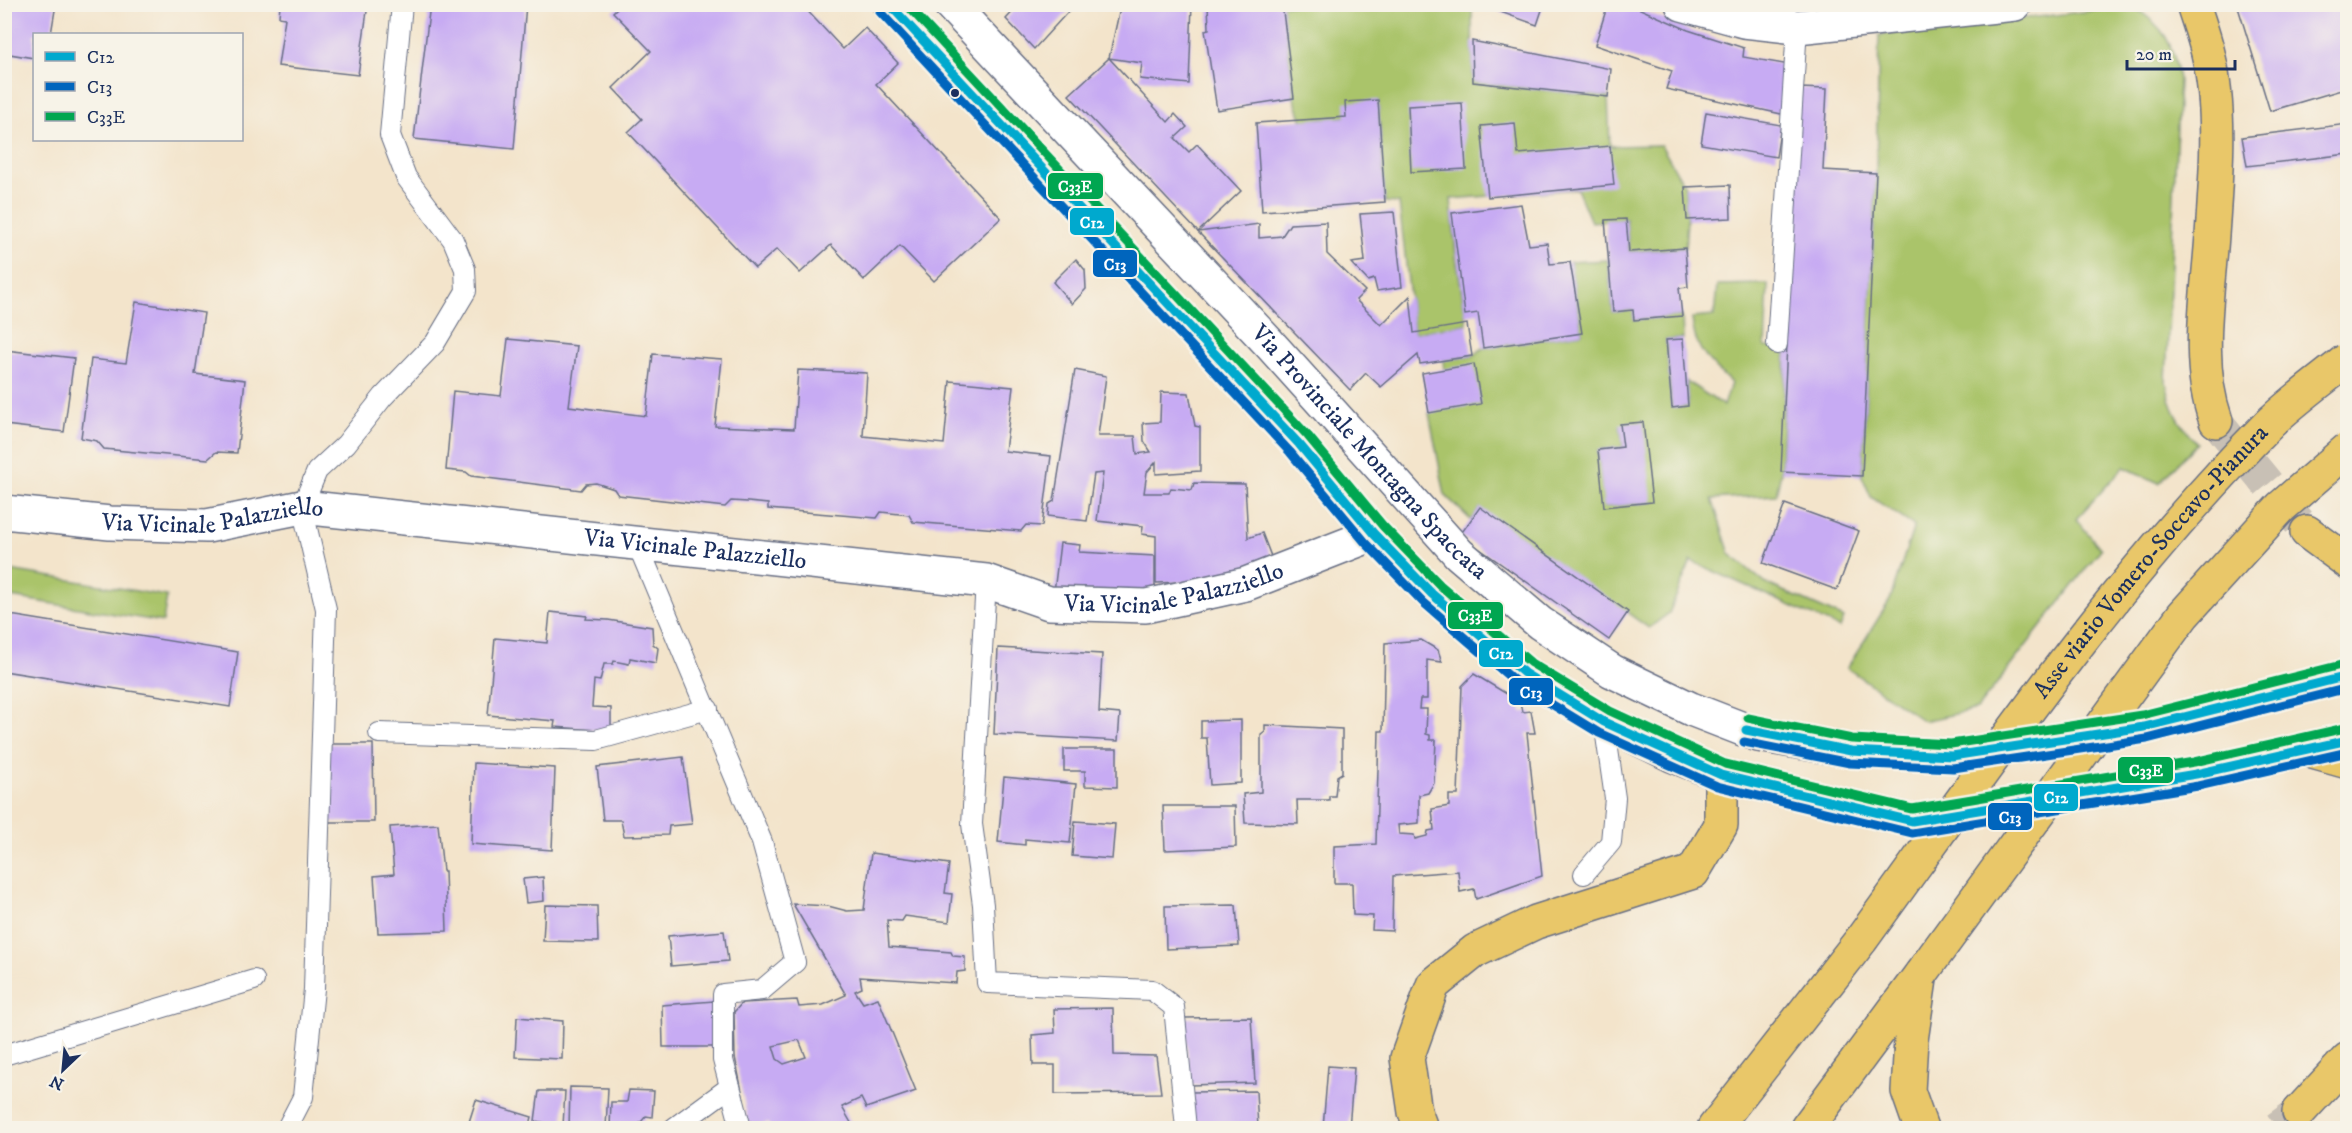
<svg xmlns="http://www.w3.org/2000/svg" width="2352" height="1133" viewBox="0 0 2352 1133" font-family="'IM FELL DW Pica',serif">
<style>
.green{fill:#aac46b;stroke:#627a64;stroke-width:1.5;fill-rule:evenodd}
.building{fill:#c7abf3;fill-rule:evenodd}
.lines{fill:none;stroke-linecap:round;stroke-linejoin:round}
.tertiary-tunnel{stroke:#c8c0b5;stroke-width:33;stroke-dasharray:33 16;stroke-linecap:butt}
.trunk-tunnel{stroke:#c8c0b5;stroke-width:33;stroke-dasharray:33 16;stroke-linecap:butt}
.service-casing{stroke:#676e84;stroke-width:22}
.minor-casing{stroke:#676e84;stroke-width:36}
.tertiary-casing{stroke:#676e84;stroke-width:36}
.trunk-casing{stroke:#676e84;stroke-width:36}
.service{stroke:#fff;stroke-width:20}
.minor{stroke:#fff;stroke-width:33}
.tertiary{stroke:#fff;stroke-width:33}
.trunk{stroke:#e9c769;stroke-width:33}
.trunk-bridge-casing{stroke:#676e84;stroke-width:36;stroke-linecap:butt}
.trunk-bridge{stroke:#e9c769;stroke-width:33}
.bus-1-casing{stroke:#f7f3e8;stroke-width:14}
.bus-2-casing{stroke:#f7f3e8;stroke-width:14}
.bus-3-casing{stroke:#f7f3e8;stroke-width:14}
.bus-1{stroke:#00a9ce;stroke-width:9}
.bus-2{stroke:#0065bd;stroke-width:9}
.bus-3{stroke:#00a651;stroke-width:9}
.bus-dot{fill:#1b2f5e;stroke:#f7f3e8;stroke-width:2}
.labels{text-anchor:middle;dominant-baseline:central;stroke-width:4.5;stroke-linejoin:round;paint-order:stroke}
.street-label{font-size:24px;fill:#1b2f5e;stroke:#f7f3e8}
.line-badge{stroke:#f7f3e8;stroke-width:2}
.badge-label{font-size:16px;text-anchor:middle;font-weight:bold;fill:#fff}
</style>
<rect width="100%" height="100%" fill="#f7f3e8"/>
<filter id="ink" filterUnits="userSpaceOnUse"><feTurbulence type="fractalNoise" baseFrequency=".0167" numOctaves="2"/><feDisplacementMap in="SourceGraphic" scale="12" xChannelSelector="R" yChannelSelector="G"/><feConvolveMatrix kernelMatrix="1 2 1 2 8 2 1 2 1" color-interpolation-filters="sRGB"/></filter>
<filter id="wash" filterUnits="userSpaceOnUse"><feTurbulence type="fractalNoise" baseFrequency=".008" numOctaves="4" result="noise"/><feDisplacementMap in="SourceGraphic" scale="24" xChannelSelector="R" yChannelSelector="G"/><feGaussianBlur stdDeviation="1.35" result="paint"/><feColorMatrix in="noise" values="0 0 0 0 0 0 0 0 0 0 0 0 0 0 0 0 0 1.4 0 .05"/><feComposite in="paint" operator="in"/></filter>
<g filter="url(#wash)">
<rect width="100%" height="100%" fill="#f3e4cb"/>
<!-- green -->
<g class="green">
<polygon points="1282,5 1472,5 1473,82 1608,97 1610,146 1661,145 1685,187 1687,220 1685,248 1629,252 1626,219 1591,222 1577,189 1451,199 1456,257 1467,324 1414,333 1399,203 1385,202 1378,101 1346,117 1302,121 1294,98"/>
<path d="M 2133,6 C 2164,27 2173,42 2179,79 L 2166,381 C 2170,407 2179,424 2197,443 L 2159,483 L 2124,467 L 2076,519 L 2101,549 L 1977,709 L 1924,721 L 1847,668 L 1890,600 L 1914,526 L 1871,497 L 1862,476 L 1876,173 L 1879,35 Z"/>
<path d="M 1608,260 L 1613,312 L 1633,310 L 1634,320 L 1682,316 L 1683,339 L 1666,340 L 1672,407 L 1688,406 L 1686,381 L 1724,406 L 1731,383 C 1709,361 1694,351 1692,318 L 1714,316 L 1717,285 L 1768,284 L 1765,347 L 1786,348 L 1781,472 L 1776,495 L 1712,499 L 1730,554 L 1765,583 L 1844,618 L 1840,628 L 1691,561 L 1669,613 L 1649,628 L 1480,508 L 1471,520 L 1445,495 L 1429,413 L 1444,370 L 1443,360 L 1472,356 L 1483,348 L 1582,333 L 1570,262 ZM 1620,425 L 1651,502 L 1605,507 L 1598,450 L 1623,447 Z"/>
<polygon points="4,569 167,596 163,622 5,596"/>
</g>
<g id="blocks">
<!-- building -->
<g class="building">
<polygon points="4,4 56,4 51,34 34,34 34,58 4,53"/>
<polygon points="280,4 368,4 358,75 278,66 285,18 279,17"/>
<polygon points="430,4 526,4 514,149 414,139"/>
<polygon points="621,4 801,4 843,49 865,28 898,63 876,84 1001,218 934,281 900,246 864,280 831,245 800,273 777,249 755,268 628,132 642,119 613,88 651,51 613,12"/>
<polygon points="1020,4 1075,4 1034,49 1006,19"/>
<polygon points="1121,4 1192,4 1189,84 1140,79 1142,63 1109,58 1168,122 1175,114 1187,127 1175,138 1189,152 1197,144 1241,191 1198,232 1069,95 1109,58"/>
<polygon points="1208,4 1282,4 1294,98 1217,110 1205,30 1209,29"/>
<polygon points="1478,4 1544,4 1537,25"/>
<polygon points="1608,4 1629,4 1688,30 1744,48 1743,57 1790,65 1786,115 1666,89 1672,71 1595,45"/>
<polygon points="2237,4 2348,4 2348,88 2270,111"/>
<polygon points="1472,41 1611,69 1608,97 1473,82"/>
<polygon points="1799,88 1827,89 1823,170 1876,173 1862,476 1781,472"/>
<polygon points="1378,100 1385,202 1262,211 1256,123 1346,117 1345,102"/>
<polygon points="1462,103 1466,169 1411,172 1408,106"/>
<polygon points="1706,112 1781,125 1776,157 1701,144"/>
<polygon points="1515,123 1518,154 1610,146 1614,185 1488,197 1481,126"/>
<polygon points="2348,124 2348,154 2247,166 2242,137"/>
<polygon points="1730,185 1731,218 1687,220 1685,187"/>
<polygon points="1521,204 1529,245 1547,243 1550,264 1570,262 1582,333 1483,348 1478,313 1465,315 1452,213"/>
<polygon points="1394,212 1402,287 1377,291 1374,279 1368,281 1351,263 1365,261 1360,214"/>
<polygon points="1626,219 1629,252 1685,248 1688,287 1679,288 1682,316 1634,320 1633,310 1613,312 1605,220"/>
<polygon points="1326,222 1327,254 1365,291 1356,300 1381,325 1410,296 1414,333 1467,324 1472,356 1420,364 1418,355 1381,387 1366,373 1350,390 1198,232 1259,224 1259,238 1282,236 1290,224"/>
<polygon points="1076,259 1085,270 1086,289 1072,304 1053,282"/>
<polygon points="136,302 204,313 195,374 245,380 237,453 216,452 208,459 104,449 97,441 81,438 91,359 126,363"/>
<polygon points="508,339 577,346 569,406 646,416 653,354 722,359 715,426 794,429 798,370 867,373 863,436 944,444 950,381 1013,387 1005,451 1051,456 1042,526 1026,525 1021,531 913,522 909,515 881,512 877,518 768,509 768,504 748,502 731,501 725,507 618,495 614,489 596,483 586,484 581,490 471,476 466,472 446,470 453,391 501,396"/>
<polygon points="1683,339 1688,406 1672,408 1666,340"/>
<polygon points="5,350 74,358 64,432 5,425"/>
<polygon points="1474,364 1481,404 1429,413 1422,373"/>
<polygon points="1075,370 1106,376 1098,436 1135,436 1137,454 1151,452 1144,441 1143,423 1160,422 1161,392 1189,393 1195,426 1200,427 1200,471 1156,474 1156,462 1147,472 1144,493 1169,493 1171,488 1192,490 1194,483 1245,484 1248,538 1262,533 1272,559 1236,580 1156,583 1156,536 1142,534 1143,526 1097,521 1103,473 1094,474 1087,521 1048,516 1049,504 1054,501"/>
<polygon points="1643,422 1652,502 1604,507 1598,450 1623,447 1620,424"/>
<polygon points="1785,504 1859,531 1837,590 1763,563"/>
<polygon points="1480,507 1628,612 1609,640 1460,535"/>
<polygon points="1060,543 1080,545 1079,552 1155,556 1155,592 1054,592"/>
<polygon points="550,612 587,616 586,619 608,620 652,627 653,644 658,648 656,663 630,658 629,664 614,661 613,664 604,664 600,681 594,680 592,707 611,708 611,731 554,727 555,721 488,715 495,638 547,643"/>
<polygon points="4,614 238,652 230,707 4,671"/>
<polygon points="1421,640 1438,650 1442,662 1427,660 1427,699 1420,699 1419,709 1427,709 1426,734 1430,735 1430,740 1436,740 1434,783 1428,793 1419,795 1419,823 1398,825 1399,834 1414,835 1415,839 1427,836 1428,831 1434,830 1432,809 1449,806 1449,795 1458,795 1462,686 1474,674 1520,702 1522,712 1531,711 1535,733 1527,733 1542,876 1476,899 1474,889 1460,892 1458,871 1393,876 1392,931 1372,930 1373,916 1353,915 1352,883 1334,883 1334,846 1376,844 1379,731 1383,731 1385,643"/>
<polygon points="998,648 1102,654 1099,712 1120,714 1118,741 994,734"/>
<polygon points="1241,720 1241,783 1210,785 1207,738 1201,738 1201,721"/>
<polygon points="1265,725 1342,729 1342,773 1337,776 1335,796 1329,796 1329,800 1297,800 1298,824 1245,823 1243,794 1261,792 1261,735 1265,732"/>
<polygon points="328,744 373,744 374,822 328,822"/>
<polygon points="1064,749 1117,749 1117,787 1085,786 1085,771 1064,771"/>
<polygon points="683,757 692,824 669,826 668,835 624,836 621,820 603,820 597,767"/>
<polygon points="474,763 555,768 552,850 471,844"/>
<polygon points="1004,777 1076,784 1070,843 1025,839 1025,845 998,842"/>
<polygon points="1163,806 1235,806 1236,847 1165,850"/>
<polygon points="1075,821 1115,824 1112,859 1072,856"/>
<polygon points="438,824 443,871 445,871 447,931 378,933 374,876 394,874 390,827"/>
<path d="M 871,853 L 949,864 L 945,893 L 952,894 L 949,922 L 905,916 L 902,921 L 887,920 L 889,947 L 951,952 L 953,956 L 965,957 L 965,971 L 957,972 L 956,983 L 860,977 L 862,988 L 855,991 L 863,1003 L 878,998 L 916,1091 L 866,1108 L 861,1098 L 842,1107 L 854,1128 L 770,1128 L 769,1123 L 749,1126 L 735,1057 L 734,1012 L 742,1003 L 797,1000 L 799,1007 L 823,1005 L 846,995 L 793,904 L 828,906 L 847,911 L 864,910 ZM 799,1040 L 806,1057 L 784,1064 L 777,1059 L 773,1046 Z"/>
<polygon points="543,877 544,901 526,903 523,879"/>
<polygon points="545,905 597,906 598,942 543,941"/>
<polygon points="1236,905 1239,946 1166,949 1165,906"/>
<polygon points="724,931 728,961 671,966 668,936"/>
<polygon points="714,1001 716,1047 663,1047 662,1005"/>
<polygon points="1113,1008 1114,1055 1156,1056 1161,1093 1055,1094 1055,1065 1033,1065 1032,1035 1055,1033 1054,1009"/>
<polygon points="517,1017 563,1021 562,1059 515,1057"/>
<polygon points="1251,1017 1255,1083 1190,1085 1185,1018"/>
<polygon points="1328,1066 1354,1068 1349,1128 1323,1128"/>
<polygon points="570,1087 608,1088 606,1128 569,1128"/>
<polygon points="629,1090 654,1091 652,1117 646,1116 636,1128 610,1128 611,1102 627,1102"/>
<polygon points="539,1091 565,1091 563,1126 535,1121"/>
<polygon points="1256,1091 1258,1128 1192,1128 1191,1092"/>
<polygon points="476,1100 532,1117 529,1128 494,1128 474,1125 469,1122"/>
</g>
</g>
</g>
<g filter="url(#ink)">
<use href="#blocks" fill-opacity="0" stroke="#676e84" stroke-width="1.5"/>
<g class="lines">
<!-- tertiary-tunnel -->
<g class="tertiary-tunnel">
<polyline points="1952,756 2144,727"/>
<polyline points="1932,818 2096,790"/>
</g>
<!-- trunk-tunnel -->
<g class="trunk-tunnel">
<polyline points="2216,421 2307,532"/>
<polyline points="2277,1128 2299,1112"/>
</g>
<!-- service casing -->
<g class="service-casing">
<g id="service">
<polyline points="1777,344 1797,27"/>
<polyline points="637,543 762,842 795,962 762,990 723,994 723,1060 741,1128"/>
<polyline points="986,581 972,824 983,905 987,983 1152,990 1174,1007 1186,1128"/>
<polyline points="379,733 596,740 708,709"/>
<polyline points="1584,874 1611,842 1615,798 1604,722"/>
<polyline points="4,1055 254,980"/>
<polyline points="287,1128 303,1097 314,989 326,609 302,507 317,471 346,444 383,397 435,343 466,291 465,269 453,240 406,177 390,135 402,4"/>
<polyline points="674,1128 730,1087"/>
</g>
</g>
<!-- minor casing -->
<g class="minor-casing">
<g id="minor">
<polyline points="1682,4 1744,21 1797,27 2015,4"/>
<path id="s1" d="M 4,512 L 110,523 L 207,526 L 302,507 L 986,581 L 1049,603 L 1146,606 L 1246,584 L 1374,534"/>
</g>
</g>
<!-- tertiary casing -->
<g class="tertiary-casing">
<g id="tertiary">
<polyline points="889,4 1299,444 1374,534 1432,594 1524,673 1604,722 1672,755 1721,775 1912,821"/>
<path id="s2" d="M 950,4 L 1268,342 L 1459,554 L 1540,623 L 1612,671 L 1691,709 L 1758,735 L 1851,751 L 1952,756"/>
<polyline points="2144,727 2348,676"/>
<polyline points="2096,790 2196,774 2348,740"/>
</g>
</g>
<!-- trunk casing -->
<g class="trunk-casing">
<g id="trunk">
<path d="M 2193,4 C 2198,20 2204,36 2208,53 C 2222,111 2216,176 2212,235 C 2208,296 2195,362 2216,421"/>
<polyline points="2307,532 2348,562"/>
<polyline points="2305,750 2348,762"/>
<polyline points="1920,979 1911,1040 1908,1091 1921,1128"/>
<polyline points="2299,1112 2348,1059"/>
<polyline points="1421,1128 1415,1112 1407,1058 1433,985 1475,951 1536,922 1693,872 1721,825 1721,775"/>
<polyline points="1714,1128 1861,940"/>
<polyline points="1807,1128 1921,974"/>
</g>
</g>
<!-- service -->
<use href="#service" class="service"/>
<!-- minor -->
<use href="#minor" class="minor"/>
<!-- tertiary -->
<use href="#tertiary" class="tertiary"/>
<!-- trunk -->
<use href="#trunk" class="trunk"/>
<!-- trunk-bridge casing -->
<g class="trunk-bridge-casing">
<g id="trunk-bridge">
<path id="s3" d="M 1861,940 C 1991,761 2114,580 2270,423 C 2294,400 2322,380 2348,359"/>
<polyline points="1921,974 2183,615 2281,507 2348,449"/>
</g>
</g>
<!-- trunk-bridge -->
<use href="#trunk-bridge" class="trunk-bridge"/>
<!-- bus-1 casing -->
<g class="bus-1-casing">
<g id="bus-1">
<polyline points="889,4 1299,444 1374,534 1432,594 1524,673 1604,722 1721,775 1912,821 2196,774 2348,740"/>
<polyline points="1746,730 1851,751 1952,756 2144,727 2348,676"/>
</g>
</g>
<!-- bus-2 casing -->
<g class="bus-2-casing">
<g id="bus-2">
<polyline points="880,12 1290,452 1365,542 1423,602 1517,683 1599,733 1717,786 1912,833 2198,786 2348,752"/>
<polyline points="1744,742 1850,763 1953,768 2147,739 2348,688"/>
</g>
</g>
<!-- bus-3 casing -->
<g class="bus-3-casing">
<g id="bus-3">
<polyline points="906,4 1308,436 1383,526 1440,585 1531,663 1610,711 1725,764 1912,809 2194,762 2345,728"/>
<polyline points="1748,718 1852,739 1951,744 2142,715 2345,664"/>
</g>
</g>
<!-- bus-1 -->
<use href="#bus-1" class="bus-1"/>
<!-- bus-2 -->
<use href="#bus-2" class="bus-2"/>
<!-- bus-3 -->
<use href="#bus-3" class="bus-3"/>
</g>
</g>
<!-- markers -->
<circle class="bus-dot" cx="955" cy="93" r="5"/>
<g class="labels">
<!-- street labels -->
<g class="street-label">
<text stroke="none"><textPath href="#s2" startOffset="614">Via Provinciale Montagna Spaccata</textPath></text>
<text stroke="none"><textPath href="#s1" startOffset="210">Via Vicinale Palazziello</textPath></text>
<text stroke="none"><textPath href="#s1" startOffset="696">Via Vicinale Palazziello</textPath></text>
<text stroke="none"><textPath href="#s3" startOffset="477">Asse viario Vomero-Soccavo-Pianura</textPath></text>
<text stroke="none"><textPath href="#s1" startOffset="1182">Via Vicinale Palazziello</textPath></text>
</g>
</g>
<g class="line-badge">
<rect x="1047" y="172" width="57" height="28" rx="6" fill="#00a651"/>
<rect x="1069" y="207" width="46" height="29" rx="6" fill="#00a9ce"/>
<rect x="1092" y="249" width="46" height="29" rx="6" fill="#0065bd"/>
<rect x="1447" y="601" width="57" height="29" rx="6" fill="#00a651"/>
<rect x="1478" y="639" width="46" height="29" rx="6" fill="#00a9ce"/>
<rect x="1508" y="677" width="46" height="29" rx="6" fill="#0065bd"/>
<rect x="2117" y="756" width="57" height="28" rx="6" fill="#00a651"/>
<rect x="2033" y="783" width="46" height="29" rx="6" fill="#00a9ce"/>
<rect x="1987" y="802" width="46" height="29" rx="6" fill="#0065bd"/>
</g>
<g class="badge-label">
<text x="1075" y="192">C33E</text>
<text x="1092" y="228">C12</text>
<text x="1115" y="270">C13</text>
<text x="1475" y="621">C33E</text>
<text x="1501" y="659">C12</text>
<text x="1531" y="698">C13</text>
<text x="2146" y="776">C33E</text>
<text x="2056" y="803">C12</text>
<text x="2010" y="823">C13</text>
</g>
<!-- margin -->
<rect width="2352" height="1133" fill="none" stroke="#f7f3e8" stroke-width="24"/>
<!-- legend -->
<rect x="33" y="33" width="210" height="108" fill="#f7f3e8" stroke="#9fa5b1" stroke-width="1.5"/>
<rect x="45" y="52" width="30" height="9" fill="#00a9ce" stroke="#9fa5b1" stroke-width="1.5"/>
<text x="87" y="63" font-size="18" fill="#1b2f5e">C12</text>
<rect x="45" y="82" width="30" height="9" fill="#0065bd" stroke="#9fa5b1" stroke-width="1.5"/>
<text x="87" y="93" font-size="18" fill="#1b2f5e">C13</text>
<rect x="45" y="112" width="30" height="9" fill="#00a651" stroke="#9fa5b1" stroke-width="1.5"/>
<text x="87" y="123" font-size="18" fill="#1b2f5e">C33E</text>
<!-- north arrow -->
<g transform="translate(63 1070) rotate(206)" stroke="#f7f3e8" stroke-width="4.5" paint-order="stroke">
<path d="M0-4.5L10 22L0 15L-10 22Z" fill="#1b2f5e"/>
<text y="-9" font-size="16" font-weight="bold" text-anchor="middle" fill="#1b2f5e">N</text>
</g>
<!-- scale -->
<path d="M2127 60v9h108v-9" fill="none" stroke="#1b2f5e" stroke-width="3"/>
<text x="2136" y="60" font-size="18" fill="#1b2f5e" stroke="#f7f3e8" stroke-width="4.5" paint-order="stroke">20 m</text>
</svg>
